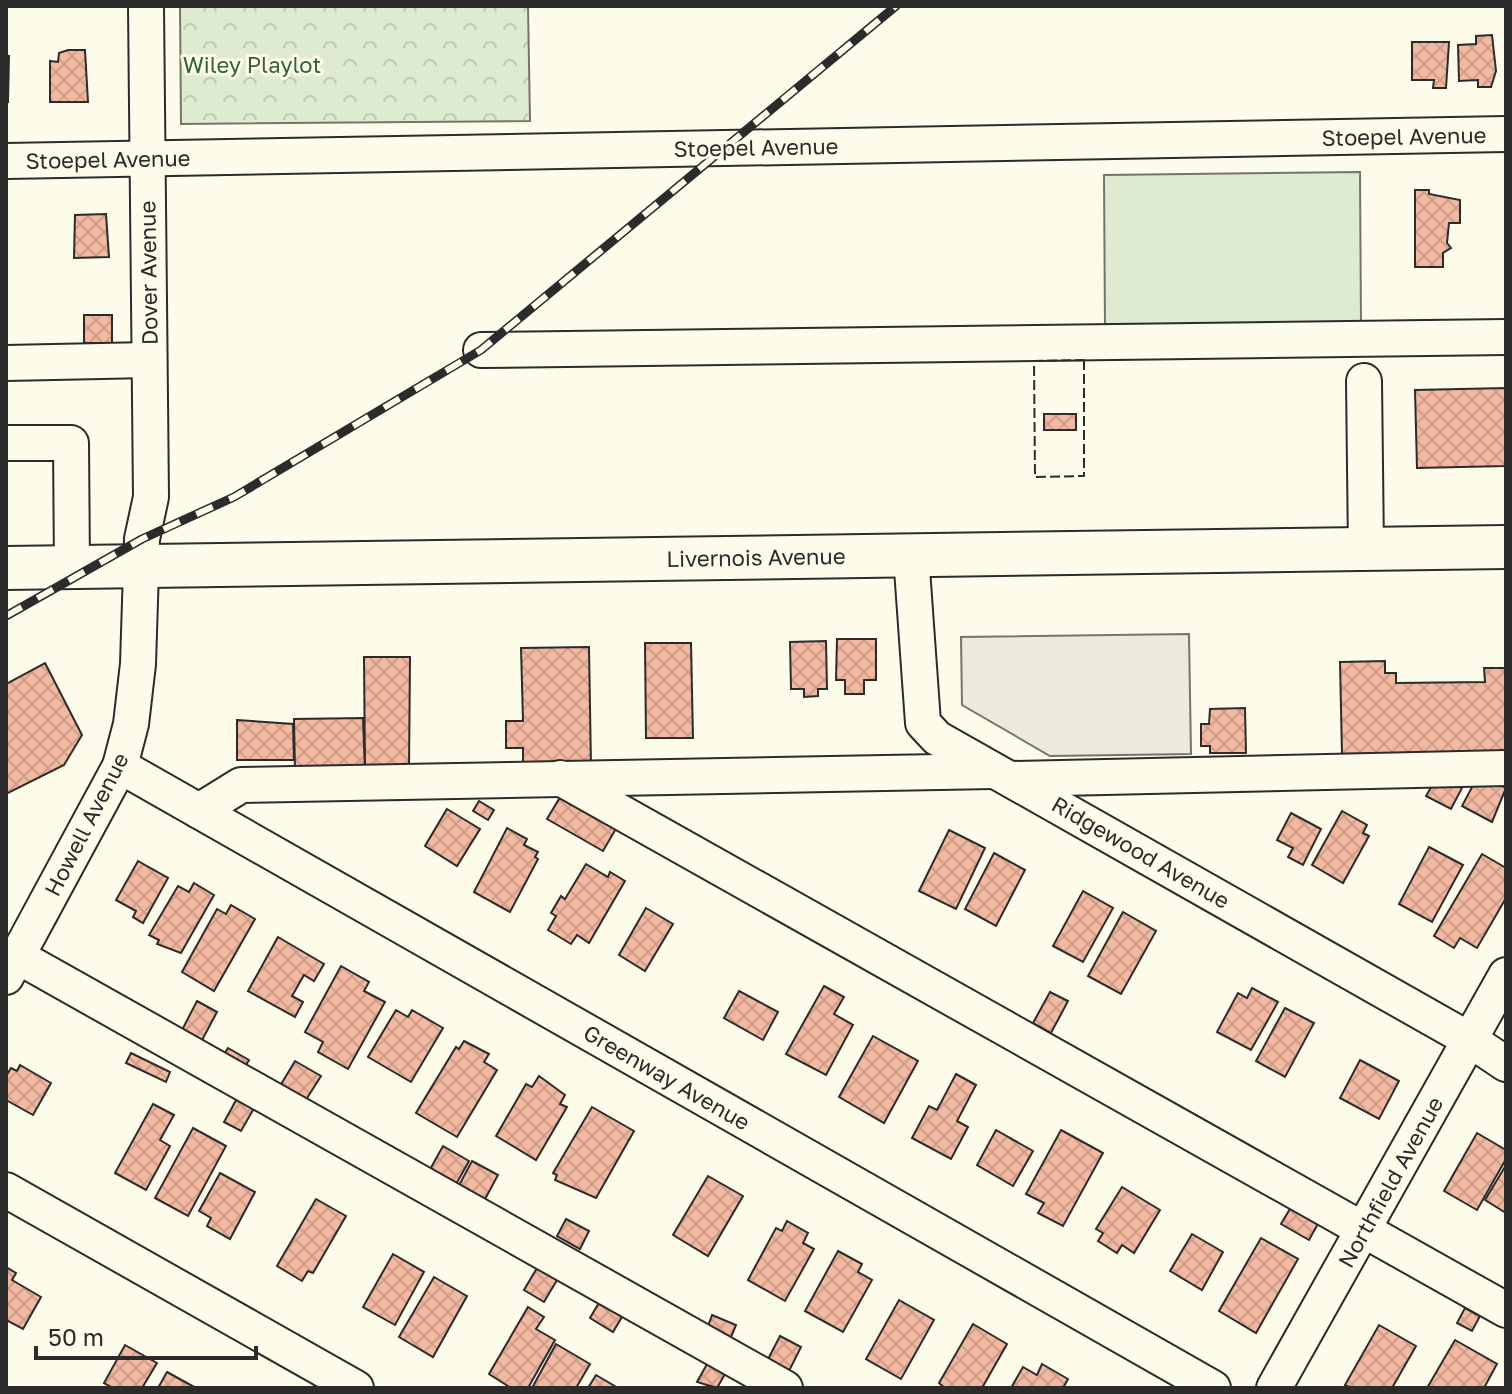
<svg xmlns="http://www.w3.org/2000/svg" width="1512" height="1394" viewBox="0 0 1512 1394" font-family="'Golos Text',sans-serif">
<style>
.green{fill:#deebd1;stroke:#74746e;stroke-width:2}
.park{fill:url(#park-crowns);stroke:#74746e;stroke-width:2}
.parking{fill:#eceadb;stroke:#74746e;stroke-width:2}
.building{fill:url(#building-cross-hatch);stroke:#2b2b2b;stroke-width:2}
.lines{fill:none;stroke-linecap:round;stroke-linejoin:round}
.minor-casing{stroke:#2b2b2b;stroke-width:38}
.major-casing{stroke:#2b2b2b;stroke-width:46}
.minor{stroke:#fdfbea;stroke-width:34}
.major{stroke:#fdfbea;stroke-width:42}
.rail-casing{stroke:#2b2b2b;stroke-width:9}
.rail{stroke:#fdfbea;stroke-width:6;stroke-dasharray:18;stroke-linecap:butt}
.fence{stroke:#2b2b2b;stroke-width:2;stroke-dasharray:10 4;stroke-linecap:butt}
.labels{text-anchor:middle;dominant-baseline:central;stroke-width:6;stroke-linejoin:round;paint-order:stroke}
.park-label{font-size:22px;fill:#34623c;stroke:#fdfbea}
.street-label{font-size:22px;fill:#2b2b2b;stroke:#fdfbea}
</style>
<defs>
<pattern id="park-crowns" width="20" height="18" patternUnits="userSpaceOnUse" patternTransform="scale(2)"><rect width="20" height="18" fill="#deebd1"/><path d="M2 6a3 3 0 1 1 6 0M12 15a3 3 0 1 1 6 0" fill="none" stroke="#bfcab4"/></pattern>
<pattern id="building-cross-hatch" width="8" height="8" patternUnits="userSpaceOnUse" patternTransform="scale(2)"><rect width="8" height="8" fill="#f2b8a0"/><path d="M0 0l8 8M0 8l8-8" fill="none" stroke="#d09e8a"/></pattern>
</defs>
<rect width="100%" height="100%" fill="#fdfbea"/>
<!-- green -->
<polygon class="green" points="1360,172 1361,326 1105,329 1104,175"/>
<!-- park -->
<polygon class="park" points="180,6 528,6 530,121 181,124"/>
<!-- parking -->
<polygon class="parking" points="1189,634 1191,754 1050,756 962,705 961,637"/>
<!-- building -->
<g class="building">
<polygon points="1492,35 1496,71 1491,87 1478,87 1478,80 1459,81 1458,45 1476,44 1476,36"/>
<polygon points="1412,42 1449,42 1446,88 1433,88 1434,80 1412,80"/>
<polygon points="68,50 85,50 88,102 50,102 50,61 58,62 59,53"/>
<polygon points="6,56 9,56 8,102 6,102"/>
<polygon points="1415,190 1429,190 1429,194 1460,200 1460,223 1449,223 1447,243 1451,248 1443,253 1443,267 1415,267"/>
<polygon points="106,214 109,257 74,258 75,215"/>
<rect x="84" y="315" width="28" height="28"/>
<polygon points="1506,388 1506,466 1417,468 1415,390"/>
<rect x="1044" y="414" width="32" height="16"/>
<polygon points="837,639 876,639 876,680 864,680 864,694 845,694 845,680 836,680"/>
<polygon points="826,641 827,689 818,689 818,696 804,697 804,689 791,689 790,642"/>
<polygon points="645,643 691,643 693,738 646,738"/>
<polygon points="589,647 591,767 523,768 523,748 506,748 506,721 523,721 521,648"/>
<polygon points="364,657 410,657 409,771 365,771"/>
<polygon points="1385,661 1385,673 1396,673 1396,683 1485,682 1484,668 1506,668 1506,752 1342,754 1340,662"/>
<polygon points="45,663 82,735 64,765 6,794 6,684"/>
<polygon points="1245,708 1246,753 1210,753 1210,746 1201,746 1201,724 1209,724 1210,709"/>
<polygon points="363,718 365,771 295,772 294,719"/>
<polygon points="237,720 293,724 294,760 237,760"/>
<polygon points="1439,773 1463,786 1451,809 1426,796"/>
<polygon points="1479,774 1506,788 1492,822 1462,806"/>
<polygon points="562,794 621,820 603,851 547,819"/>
<polygon points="479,801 494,810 488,820 473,811"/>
<polygon points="447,809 480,829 457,866 425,846"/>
<polygon points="1342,811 1367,825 1363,833 1369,836 1343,883 1312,865"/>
<polygon points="1291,813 1321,829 1303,865 1288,857 1293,848 1277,840"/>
<polygon points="507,828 527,839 524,845 538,852 535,857 538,859 510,912 474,892"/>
<polygon points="949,830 985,848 956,909 919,891"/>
<polygon points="1429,847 1463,865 1432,922 1399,904"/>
<polygon points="994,853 1025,870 996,926 965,909"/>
<polygon points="1482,854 1506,868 1506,898 1477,948 1460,938 1454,948 1434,936"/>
<polygon points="138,861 168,878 143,923 133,917 136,911 116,900"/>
<polygon points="586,864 608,877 610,872 625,881 589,943 577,935 571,944 548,930 556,916 551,913 561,896 565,899"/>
<polygon points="194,883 214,895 181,953 157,944 159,940 149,935 178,886 189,892"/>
<polygon points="1083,891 1113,908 1083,962 1053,946"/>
<polygon points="231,905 255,919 214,991 182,972 217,909 226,914"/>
<polygon points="646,908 673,924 645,971 619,955"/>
<polygon points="1123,912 1156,931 1121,994 1088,976"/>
<polygon points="278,937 324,964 314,981 304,975 292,996 303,1002 295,1017 248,991"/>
<polygon points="341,966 369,982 364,991 385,1002 348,1069 318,1052 323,1042 305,1032"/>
<polygon points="824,986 844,997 834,1014 853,1025 826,1075 786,1054"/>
<polygon points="1252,988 1278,1002 1251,1050 1217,1032 1238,993 1247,998"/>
<polygon points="739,991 778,1012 763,1040 724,1018"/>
<polygon points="1050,992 1068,1001 1051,1033 1033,1023"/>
<polygon points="197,1001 217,1012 201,1042 181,1032"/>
<polygon points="1285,1008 1314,1023 1285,1077 1256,1061"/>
<polygon points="396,1010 408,1017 412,1010 443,1028 411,1082 368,1057"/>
<polygon points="873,1036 918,1061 884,1123 839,1097"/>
<polygon points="464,1041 489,1054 484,1062 497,1070 457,1137 416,1113 456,1047 459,1049"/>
<polygon points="228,1048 249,1060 243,1070 222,1057"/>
<polygon points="131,1053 170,1072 166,1082 126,1063"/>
<polygon points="1360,1060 1399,1081 1379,1119 1340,1098"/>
<polygon points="295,1061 321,1076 302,1106 277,1091"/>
<polygon points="20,1065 51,1083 33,1115 6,1100 6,1076 11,1068 17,1071"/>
<polygon points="956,1074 976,1085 957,1121 968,1127 951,1159 912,1138 929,1106 937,1110"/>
<polygon points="539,1076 565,1095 560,1104 567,1107 536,1160 496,1136 526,1084 532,1087"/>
<polygon points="240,1093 257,1103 241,1131 224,1122"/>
<polygon points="153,1104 174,1115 160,1140 170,1146 146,1190 115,1173"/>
<polygon points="592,1107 634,1131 596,1198 555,1180 557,1175 553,1173"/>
<polygon points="193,1128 226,1146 188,1216 155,1198"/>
<polygon points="996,1130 1033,1151 1013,1186 977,1165"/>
<polygon points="1061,1130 1103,1153 1063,1226 1038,1213 1044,1203 1026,1194"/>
<polygon points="1477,1133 1506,1150 1506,1159 1477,1210 1444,1191"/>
<polygon points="443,1146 469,1161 454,1188 428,1173"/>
<polygon points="472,1161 498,1175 483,1203 457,1189"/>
<polygon points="1506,1165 1506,1213 1485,1200"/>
<polygon points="220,1173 255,1192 230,1239 207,1226 211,1218 199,1211"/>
<polygon points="708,1176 743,1196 708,1256 673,1235"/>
<polygon points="1122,1187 1160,1210 1134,1253 1122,1245 1117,1253 1098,1241 1103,1233 1096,1229"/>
<polygon points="1297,1197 1324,1213 1309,1240 1281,1224"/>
<polygon points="316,1199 346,1216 313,1273 308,1271 302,1281 277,1266"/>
<polygon points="566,1219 589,1231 580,1249 557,1236"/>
<polygon points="787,1221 808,1233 803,1243 814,1249 785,1301 748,1280 776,1228 782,1231"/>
<polygon points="1192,1234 1223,1252 1202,1290 1170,1271"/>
<polygon points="1261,1238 1298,1259 1256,1333 1219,1311"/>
<polygon points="838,1251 862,1264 858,1272 872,1280 843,1332 805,1311"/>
<polygon points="393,1254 424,1272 395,1325 363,1307"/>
<polygon points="540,1263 560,1275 544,1302 524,1290"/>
<polygon points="6,1267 16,1273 12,1280 41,1297 23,1329 6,1320"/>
<polygon points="434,1277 467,1296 433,1357 399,1337"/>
<polygon points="603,1296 626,1310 613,1332 590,1318"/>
<polygon points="899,1300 934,1320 901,1379 866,1359"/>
<polygon points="528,1307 544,1317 536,1329 555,1340 528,1388 511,1388 489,1374"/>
<polygon points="1465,1308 1480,1316 1472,1331 1457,1323"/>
<polygon points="712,1315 736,1325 729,1342 706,1332"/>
<polygon points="973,1324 1007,1344 982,1388 945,1388 939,1383"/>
<polygon points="1379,1325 1416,1346 1392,1388 1351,1388 1345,1385"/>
<polygon points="780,1336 801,1347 788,1373 766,1363"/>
<polygon points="1455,1340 1497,1364 1484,1388 1427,1388"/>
<polygon points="556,1344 590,1364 576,1388 532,1388"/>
<polygon points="125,1345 157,1363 142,1388 113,1388 104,1383"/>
<polygon points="711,1357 729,1367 717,1388 697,1382"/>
<polygon points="1042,1364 1068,1379 1063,1388 1011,1388 1023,1367 1037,1375"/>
<polygon points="167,1372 196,1388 158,1388"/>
<polygon points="596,1375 618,1388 588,1388"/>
</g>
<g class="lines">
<!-- minor casing -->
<g class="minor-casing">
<g id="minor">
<polyline points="6,161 1506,134"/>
<polyline points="481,350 1506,337"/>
<polyline points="6,363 149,360"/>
<polyline points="1364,381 1366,550"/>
<polyline points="6,443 71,443 72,567"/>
<polyline points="911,555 923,723 937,738 1470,1040 1506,1064"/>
<polyline points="120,766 1213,1388"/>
<polyline points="560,778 1506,1310"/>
<polyline points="1012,779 1506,768"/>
<polyline points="199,811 241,785 994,771"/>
<polyline points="17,956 785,1388"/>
<polyline points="6,977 120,766 131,724 138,664 142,539 151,497 146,6"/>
<polyline points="6,1190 356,1388"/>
<polyline points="1274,1388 1506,975"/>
</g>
</g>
<!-- major casing -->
<g class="major-casing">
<polyline id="major" points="6,568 1506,547"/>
</g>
<!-- minor -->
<use href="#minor" class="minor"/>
<!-- major -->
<use href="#major" class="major"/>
<!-- rail casing -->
<g class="rail-casing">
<polyline id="rail" points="6,616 142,539 234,497 481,350 896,6"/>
</g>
<!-- rail -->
<use href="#rail" class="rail"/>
<!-- fence -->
<polygon class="fence" points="1084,360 1084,476 1035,477 1034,361"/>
</g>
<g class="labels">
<!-- park labels -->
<g class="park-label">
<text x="252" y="64">Wiley Playlot</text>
</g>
<!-- street labels -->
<g class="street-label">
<text transform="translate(1404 136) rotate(-1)">Stoepel Avenue</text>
<text transform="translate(756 147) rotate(-1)">Stoepel Avenue</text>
<text transform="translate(108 159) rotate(-1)">Stoepel Avenue</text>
<text transform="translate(148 273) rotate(-91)">Dover Avenue</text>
<text transform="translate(756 557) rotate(-1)">Livernois Avenue</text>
<text transform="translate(86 824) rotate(-63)">Howell Avenue</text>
<text transform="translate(1141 852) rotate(30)">Ridgewood Avenue</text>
<text transform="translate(667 1077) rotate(30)">Greenway Avenue</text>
<text transform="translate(1390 1182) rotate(-61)">Northfield Avenue</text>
</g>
</g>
<!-- border -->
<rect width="1512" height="1394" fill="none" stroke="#2b2b2b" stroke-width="16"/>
<!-- scale -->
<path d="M36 1346v12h220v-12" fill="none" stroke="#2b2b2b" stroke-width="4"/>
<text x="48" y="1346" font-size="24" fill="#2b2b2b" stroke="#fdfbea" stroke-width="6" paint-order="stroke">50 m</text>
</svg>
